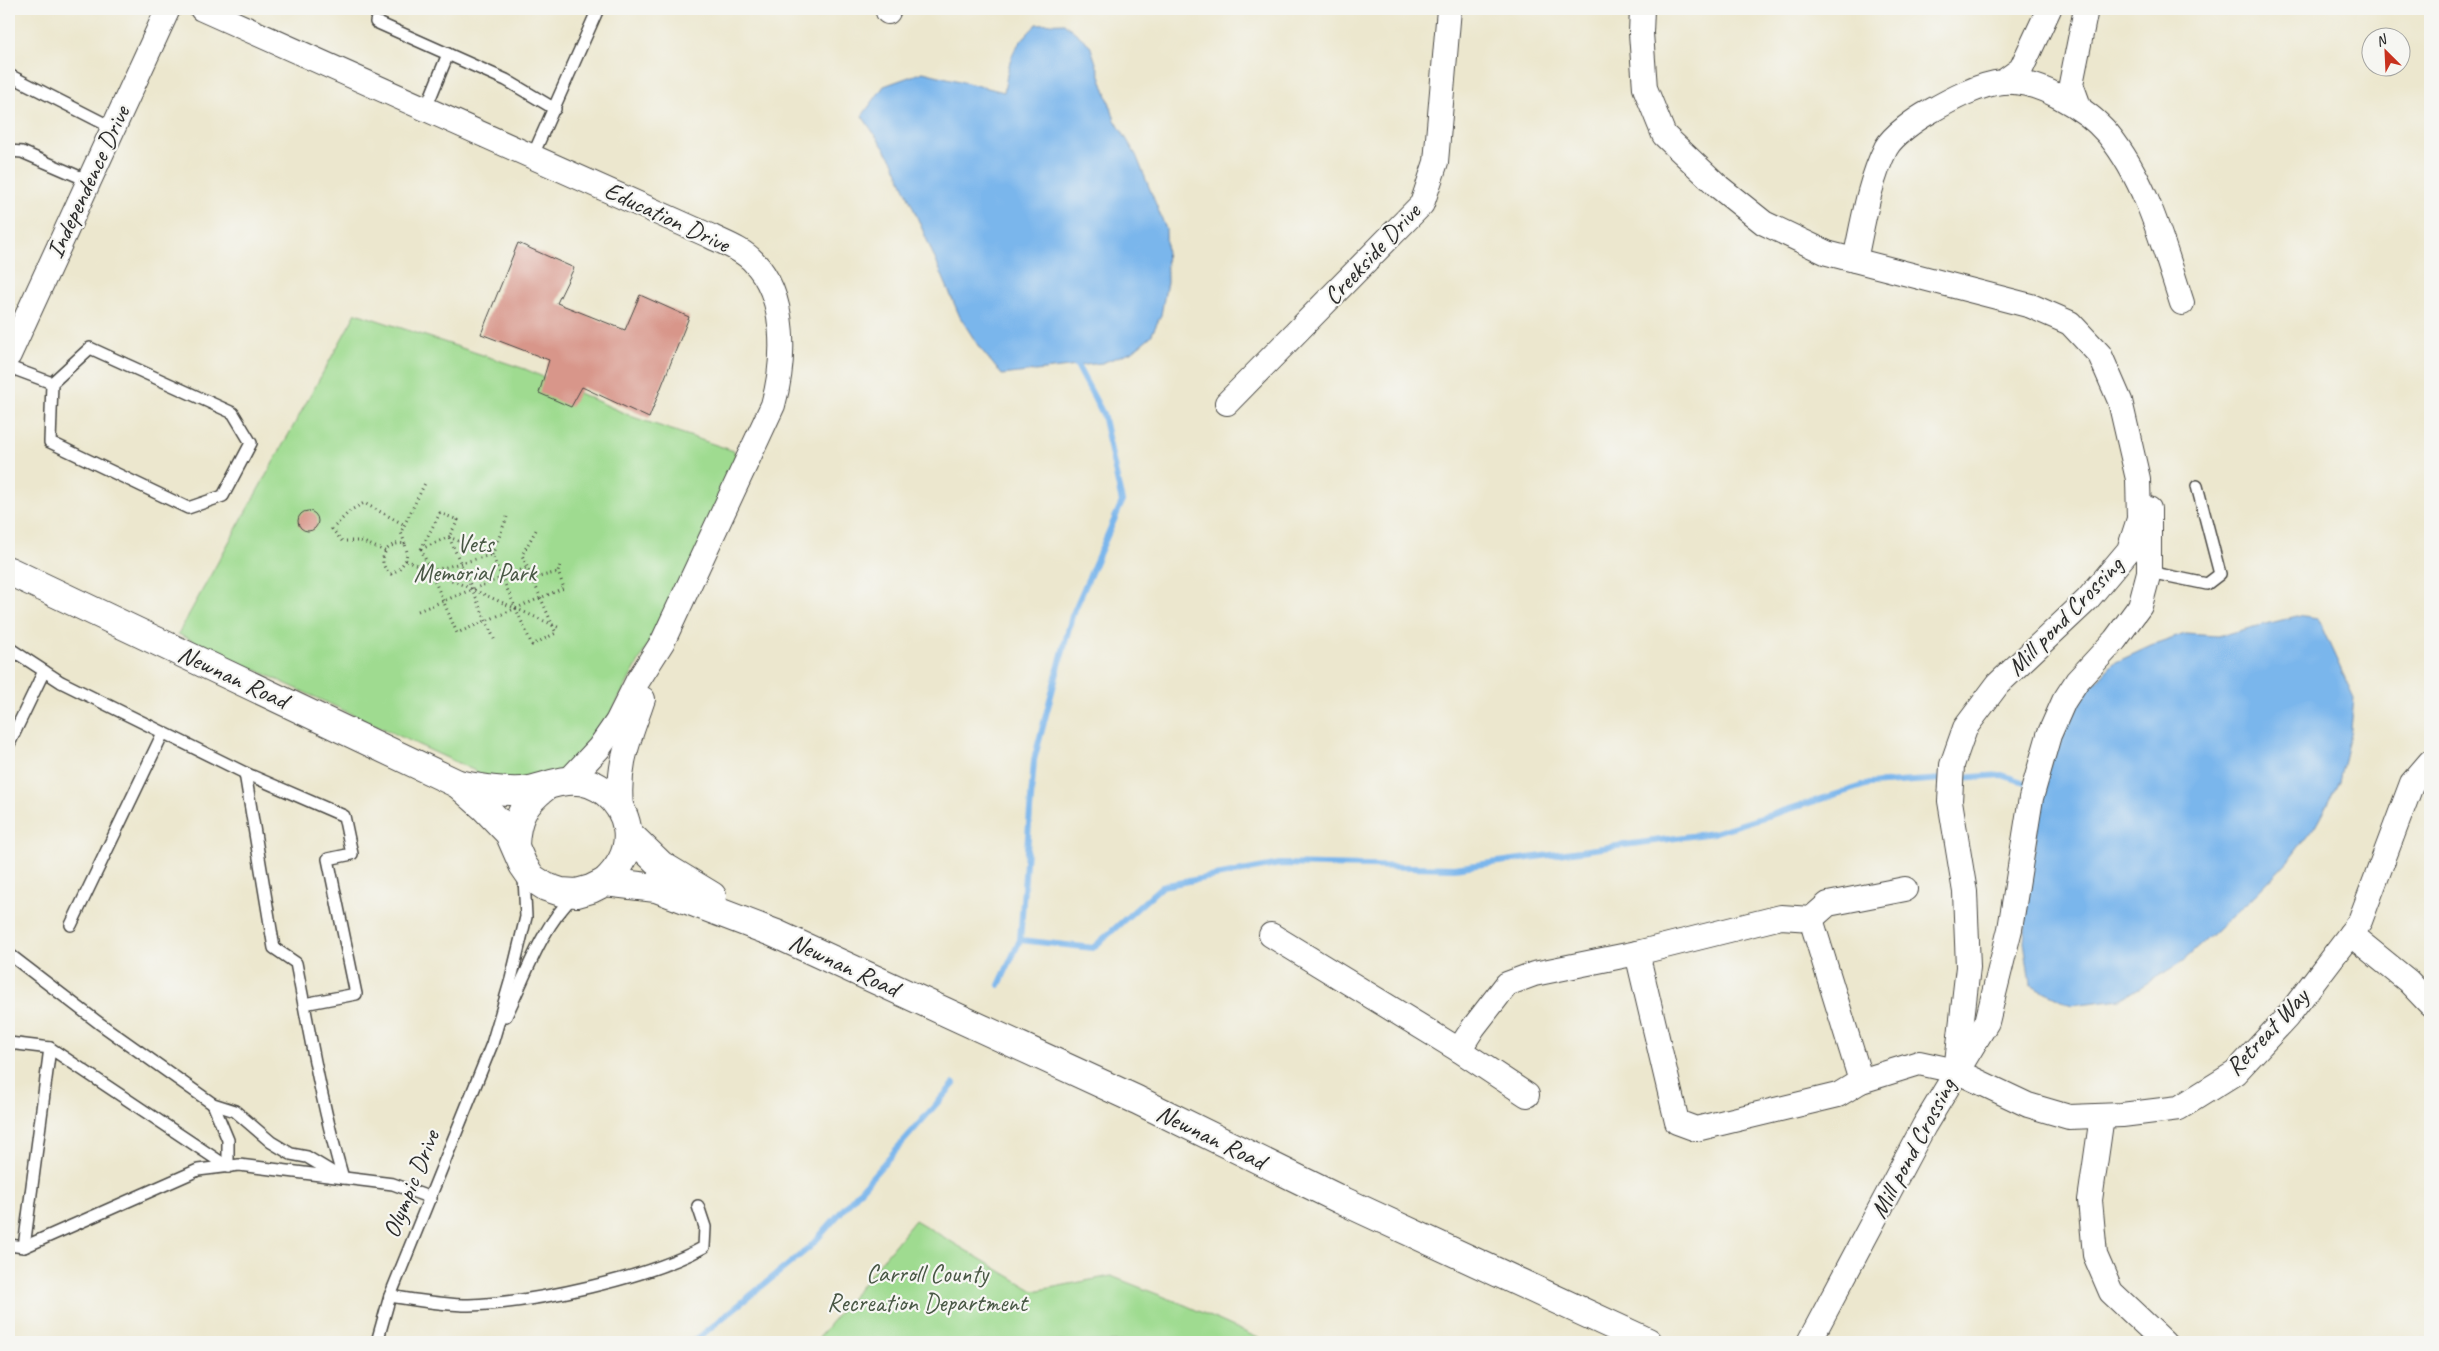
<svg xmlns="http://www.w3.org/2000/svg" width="2439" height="1351" viewBox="0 0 2439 1351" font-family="Caveat,sans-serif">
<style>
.green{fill:#9fdb90;stroke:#65835e}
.water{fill:#7ab6ec;stroke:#52708c}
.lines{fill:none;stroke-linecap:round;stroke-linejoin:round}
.stream{stroke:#7ab6ec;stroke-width:6}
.building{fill:#d8968a}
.lane-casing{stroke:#484743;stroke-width:14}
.street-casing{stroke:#484743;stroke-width:26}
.primary-casing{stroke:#484743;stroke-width:30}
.path{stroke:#484743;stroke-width:3;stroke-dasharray:1 4;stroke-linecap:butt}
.lane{stroke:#fff;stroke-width:11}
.street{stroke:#fff;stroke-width:24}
.primary{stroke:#fff;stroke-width:28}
.labels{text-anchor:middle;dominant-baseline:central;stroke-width:4.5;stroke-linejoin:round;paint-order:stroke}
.street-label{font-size:25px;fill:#2b2b2b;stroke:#f6f6f2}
.park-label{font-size:25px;fill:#485744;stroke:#f6f6f2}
</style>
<rect width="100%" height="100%" fill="#f6f6f2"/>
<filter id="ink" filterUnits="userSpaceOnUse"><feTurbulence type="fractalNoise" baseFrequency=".02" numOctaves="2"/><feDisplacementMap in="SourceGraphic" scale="10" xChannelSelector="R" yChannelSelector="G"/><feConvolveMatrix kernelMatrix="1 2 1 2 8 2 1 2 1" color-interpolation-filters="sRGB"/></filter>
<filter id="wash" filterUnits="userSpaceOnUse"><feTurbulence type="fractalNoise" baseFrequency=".0096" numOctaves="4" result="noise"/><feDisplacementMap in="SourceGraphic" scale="20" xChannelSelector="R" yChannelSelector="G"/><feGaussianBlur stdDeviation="1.12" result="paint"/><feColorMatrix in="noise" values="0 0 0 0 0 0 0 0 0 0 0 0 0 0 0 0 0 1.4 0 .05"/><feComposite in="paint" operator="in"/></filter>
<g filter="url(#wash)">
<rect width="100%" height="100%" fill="#ece7ce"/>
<!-- green -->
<g class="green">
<polygon points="356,313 525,369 633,417 734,451 743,470 606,722 568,770 542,781 497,781 178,634"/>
<polygon points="915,1220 1034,1291 1111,1276 1185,1305 1267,1342 815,1342"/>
</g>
<!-- water -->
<g class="water">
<path d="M 1064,23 L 1090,45 L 1115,120 L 1136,155 L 1166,229 L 1167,282 L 1161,315 L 1151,336 L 1133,351 L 1102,363 L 1002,375 L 979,347 L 960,317 L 893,161 L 862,116 L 884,86 L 923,72 L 1004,92 C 1010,57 1010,50 1037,24 Z"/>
<polygon points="2297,616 2318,619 2354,698 2351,729 2339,782 2315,826 2288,861 2256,894 2183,961 2121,999 2071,1005 2030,984 2024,941 2031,870 2047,771 2079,699 2114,663 2151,646 2185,634 2218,636"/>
</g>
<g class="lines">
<!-- stream -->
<g class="stream">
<polyline points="1020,940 1093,948 1162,886 1280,864 1454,868 1713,833 1869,784 2002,775 2031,785"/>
<polyline points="999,985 1020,940 1034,760 1072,616 1122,502 1103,414 1077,365"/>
<polyline points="690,1342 698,1338 810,1247 954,1084"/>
</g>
</g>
<g id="blocks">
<!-- building -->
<g class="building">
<polygon points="518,243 574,268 557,303 625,330 640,295 689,317 649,418 582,387 571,407 539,393 549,360 481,334"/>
<circle cx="308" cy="521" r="10"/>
</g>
</g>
</g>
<g filter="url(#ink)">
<use href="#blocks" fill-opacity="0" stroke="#484743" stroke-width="1"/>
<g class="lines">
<!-- lane casing -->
<g class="lane-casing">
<g id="lane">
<polyline points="376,22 506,80 555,109"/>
<polyline points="9,75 113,128"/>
<polyline points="426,108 448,54"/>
<polyline points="9,151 22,152 89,181"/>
<polyline points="533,155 598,9"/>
<polygon points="90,348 233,413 251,443 223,496 188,508 50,442 52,383"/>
<polyline points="9,367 52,383"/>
<polyline points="2149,572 2207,584 2220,574 2197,486"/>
<polyline points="9,648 61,682 245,773"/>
<polyline points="9,744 44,671"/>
<polyline points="71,925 163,733"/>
<polyline points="9,954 99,1023 213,1104 235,1111 271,1142 291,1154 307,1157 337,1175"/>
<path d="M 304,1004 L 356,994 L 328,859 L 352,854 L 344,816 L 245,773 L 274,948 L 296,963 C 310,1035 322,1107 343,1178"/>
<path d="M 506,1016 C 526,975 541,927 574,896"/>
<polyline points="9,1043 50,1048"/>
<polyline points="213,1104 228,1140 228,1167"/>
<polyline points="9,1245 24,1247 198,1170 239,1165 393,1184 431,1198"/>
<polyline points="24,1247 50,1048 228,1167"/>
<path d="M 390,1296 C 416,1300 443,1305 469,1305 C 533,1303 649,1278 704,1247 L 705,1227 L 698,1206"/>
<polyline points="377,1342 390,1296 492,1044 511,979 526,917 524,877"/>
</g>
</g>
<!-- street casing -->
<g class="street-casing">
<g id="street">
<path d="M 202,9 L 710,236 C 724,243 742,249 753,261 C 788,296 785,362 773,405 L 663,641 L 637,682 L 617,722 L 599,748 L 568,781"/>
<polyline points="1642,9 1641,33 1645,88 1664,135 1719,187 1764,223 1827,253 2031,306 2070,323 2100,355 2120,401 2138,479 2139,519 2129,550 2087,600 1998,684 1965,728 1952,765 1950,801 1965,892 1968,967 1956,1071"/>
<polyline points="888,12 889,9"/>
<polyline points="2003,82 2021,69 2049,9"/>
<polyline points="2080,109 2071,84 2086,9"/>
<path d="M 1855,260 C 1863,223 1869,182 1886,148 C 1893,135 1918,118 1929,112 C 1950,100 1979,84 2003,82 C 2037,79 2086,108 2108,134 C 2147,182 2163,245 2182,303"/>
<polyline points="9,355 168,9"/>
<polyline points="1227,403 1422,204 1436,162 1449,9"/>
<path d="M 621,808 C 617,762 629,741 643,699"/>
<polyline points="1811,919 1828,904 1905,889"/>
<polyline points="2350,934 2408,981 2430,1004"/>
<polyline points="1271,935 1459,1050 1473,1028 1507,984 1534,974 1637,953 1781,917 1811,919 1861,1081 1919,1063 1956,1071 2028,1105 2069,1117 2122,1115 2179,1108 2235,1073 2287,1017 2360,921 2412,783 2430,762"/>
<polyline points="1637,953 1677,1122 1696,1129 1838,1095 1861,1081"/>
<polyline points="1459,1050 1527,1095"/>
<polyline points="2102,1116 2090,1200 2095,1255 2111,1292 2164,1342"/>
<polyline points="1809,1342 1924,1126 1987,1022 2010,929 2031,798 2049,735 2064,701 2077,681 2115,640 2140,606 2149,572 2149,509"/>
</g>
</g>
<!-- primary casing -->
<g class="primary-casing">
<g id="primary">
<path d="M 9,571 L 458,784 C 480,788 500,792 522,791 C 538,790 552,782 567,781 C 597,778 622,800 627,828 C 631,850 620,868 605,882"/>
<polyline points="458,784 485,808 509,833 523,865 532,878 546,887 561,892 577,893 591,889 605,882 656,888 774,933 1137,1100 1339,1199 1648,1342"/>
<polyline points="628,833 661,865 712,896"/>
<path d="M 515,845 C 516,818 524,803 545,787"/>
</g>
</g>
<!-- path -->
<g class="path">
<polyline points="405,544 401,532 426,481"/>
<polyline points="421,549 449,537 492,555 532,645 556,633 522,555 536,530"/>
<polyline points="421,549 457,633 564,588 558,572 560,565"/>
<polyline points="421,549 440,513 458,520 449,537 495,641"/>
<polyline points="385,551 361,541 342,541 332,529 351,510 364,503 405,525"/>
<polyline points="492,555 507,517"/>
<path d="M 406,560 L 399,569 L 391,574 C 374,563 386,540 405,544 L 407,552 L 406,560 L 560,628"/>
<polyline points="431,571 491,555"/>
<polyline points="531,579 558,572"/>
<polyline points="418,611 526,568"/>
</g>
<!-- lane -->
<use href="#lane" class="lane"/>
<!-- street -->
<use href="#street" class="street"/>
<!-- primary -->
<use href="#primary" class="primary"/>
</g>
</g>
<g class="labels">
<!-- street labels -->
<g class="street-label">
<text transform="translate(88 182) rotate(-65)">Independence Drive</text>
<text transform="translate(667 217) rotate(25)">Education Drive</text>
<text transform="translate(1372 254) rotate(-47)">Creekside Drive</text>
<text transform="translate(2065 616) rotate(-46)">Mill pond Crossing</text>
<text transform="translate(233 677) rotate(25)">Newnan Road</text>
<text transform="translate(844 965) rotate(25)">Newnan Road</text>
<text transform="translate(2267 1032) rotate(-47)">Retreat Way</text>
<text transform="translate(1211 1137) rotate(26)">Newnan Road</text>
<text transform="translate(1913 1148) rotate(-62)">Mill pond Crossing</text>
<text transform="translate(411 1184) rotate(-68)">Olympic Drive</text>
</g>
<!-- park labels -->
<g class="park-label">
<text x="475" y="544">Vets<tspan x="475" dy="29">Memorial Park</tspan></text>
<text x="927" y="1274">Carroll County<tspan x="927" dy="29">Recreation Department</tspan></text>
</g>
</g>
<!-- margin -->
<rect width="2439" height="1351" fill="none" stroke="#f6f6f2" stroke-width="30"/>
<!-- north arrow -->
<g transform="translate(2386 52) rotate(336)"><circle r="24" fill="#f6f6f2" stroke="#a5a5a2"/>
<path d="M0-4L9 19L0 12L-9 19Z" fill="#c8321e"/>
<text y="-8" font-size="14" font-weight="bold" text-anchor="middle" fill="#2b2b2b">N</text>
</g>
</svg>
